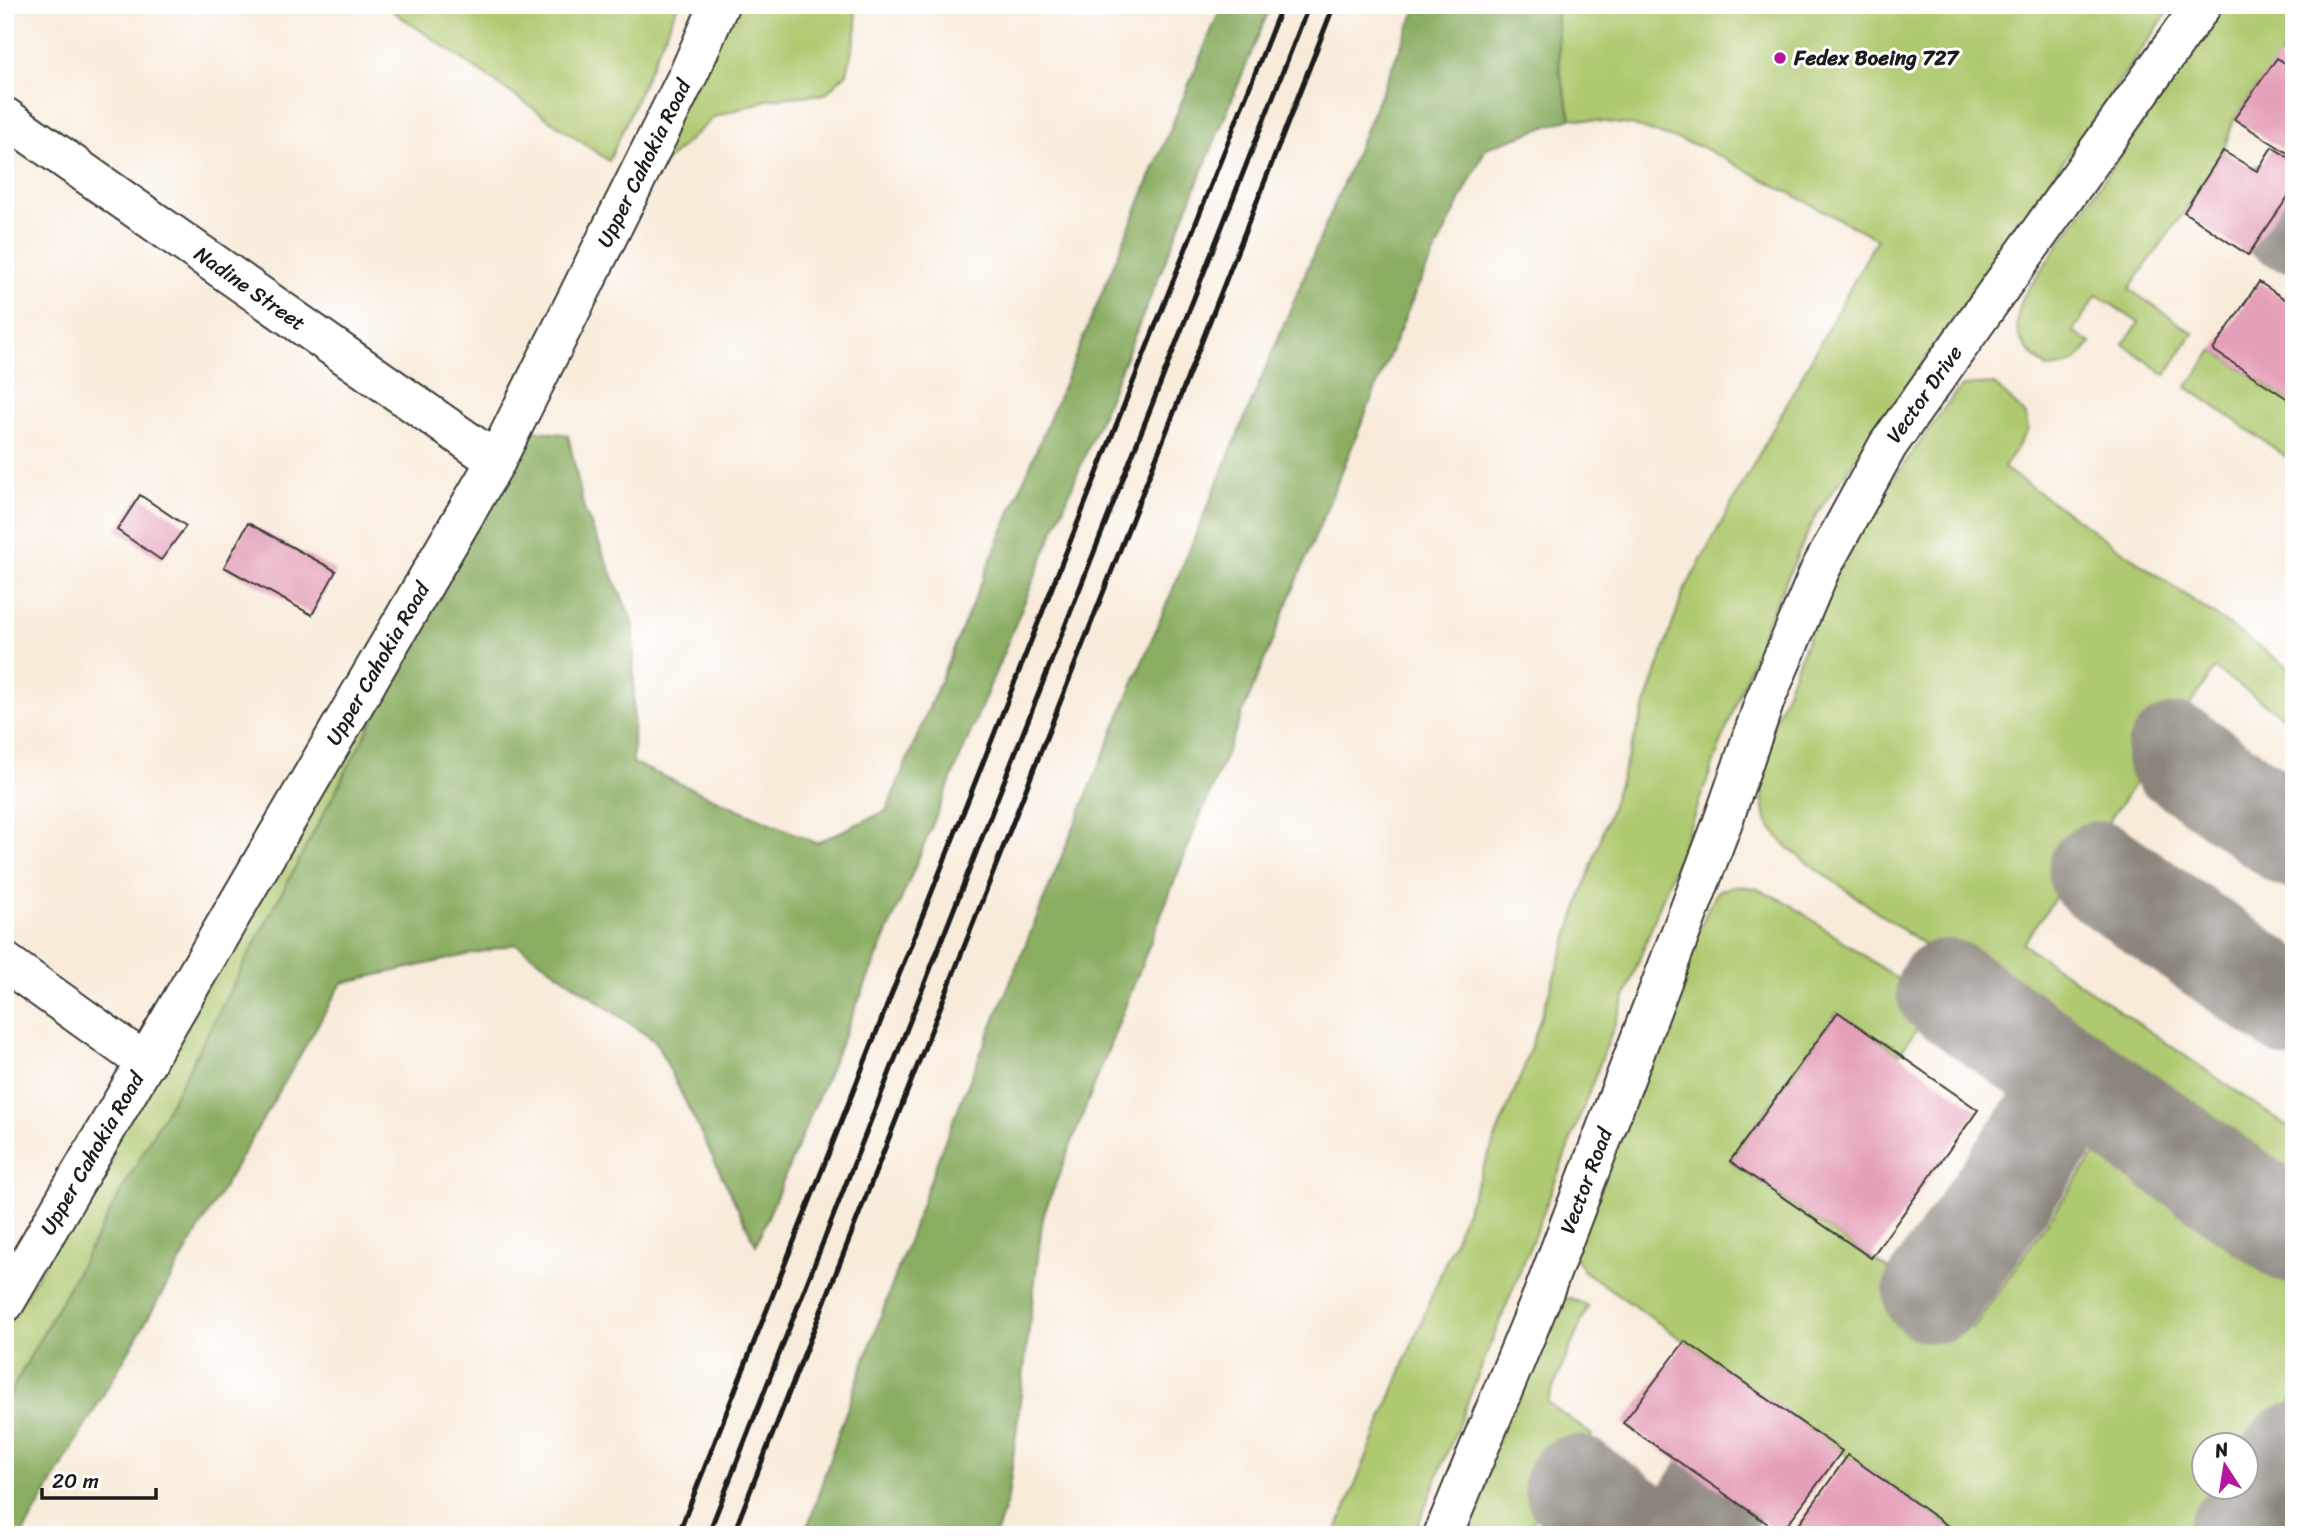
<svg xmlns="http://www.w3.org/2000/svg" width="2299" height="1540" viewBox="0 0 2299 1540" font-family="Sriracha,sans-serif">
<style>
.green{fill:#afc96f;stroke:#667246;stroke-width:2}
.forest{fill:#8bad62;stroke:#54643f;stroke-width:2}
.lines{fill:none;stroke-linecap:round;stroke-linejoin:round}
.taxiway{stroke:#8a847b;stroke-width:102}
.building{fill:#e5a0b9}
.minor-casing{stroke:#3d3b38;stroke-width:42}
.minor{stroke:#fff;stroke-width:38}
.rail{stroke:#1c1c1c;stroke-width:5}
.poi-dot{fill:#b5179e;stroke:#fff;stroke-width:2.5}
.labels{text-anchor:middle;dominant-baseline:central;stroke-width:6;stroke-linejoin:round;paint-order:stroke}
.poi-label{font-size:21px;font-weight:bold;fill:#1c1c1c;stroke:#fff;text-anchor:start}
.street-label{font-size:21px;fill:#1c1c1c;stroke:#fff}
</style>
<rect width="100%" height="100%" fill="#fff"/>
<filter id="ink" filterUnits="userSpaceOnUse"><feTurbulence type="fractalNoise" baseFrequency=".0143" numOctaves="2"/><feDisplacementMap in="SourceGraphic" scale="14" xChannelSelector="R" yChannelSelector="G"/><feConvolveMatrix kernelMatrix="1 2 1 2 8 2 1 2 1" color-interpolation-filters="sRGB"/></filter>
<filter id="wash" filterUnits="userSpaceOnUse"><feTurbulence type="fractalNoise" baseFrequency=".00686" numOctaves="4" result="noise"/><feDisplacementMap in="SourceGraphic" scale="28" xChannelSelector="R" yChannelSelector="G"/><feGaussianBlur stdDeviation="1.57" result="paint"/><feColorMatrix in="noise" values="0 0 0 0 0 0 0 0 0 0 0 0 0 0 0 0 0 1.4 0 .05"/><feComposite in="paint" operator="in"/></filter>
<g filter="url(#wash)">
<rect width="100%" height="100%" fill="#f8ebda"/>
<!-- green -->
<g class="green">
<polygon points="384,5 678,5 609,161"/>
<polygon points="731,5 854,5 857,27 847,73 825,94 770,99 714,117 643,183"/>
<polygon points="1556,5 2173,5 1816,515 1767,622 1541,1219 1414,1535 1335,1535 1523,1070 1683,593 1877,239 1702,147 1631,125 1571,118 1560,72"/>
<path d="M 2223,5 L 2294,5 L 2294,36 L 2234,119 L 2223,151 L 2184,212 L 2129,289 L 2193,333 L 2166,375 L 2123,344 L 2139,323 L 2097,295 L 2073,332 L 2091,343 C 2077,363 2071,366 2047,368 C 2018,342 2010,336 2023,297 Z"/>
<polygon points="2213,350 2294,403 2294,462 2187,387"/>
<polygon points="1994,384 2026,415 2028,430 2004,468 2294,671 2294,724 2215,669 2023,944 2294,1131 2294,1204 1805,861 1783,843 1766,820 1761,790 1760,759 1826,592 1861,524 1947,404 1962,386"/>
<polygon points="527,429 177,1091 5,1402 5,1330 107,1157"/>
<polygon points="1738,886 1755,888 1788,903 1935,1005 1899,1054 1837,1012 1730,1161 1973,1328 2092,1158 2106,1147 2294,1275 2294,1396 2247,1464 2246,1446 2204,1446 2204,1488 2231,1488 2198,1535 1961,1535 1583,1270 1572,1252 1709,906 1719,890"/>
<polygon points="1570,1298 1588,1306 1547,1402 1592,1435 1524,1535 1460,1535 1553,1300"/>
<polygon points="2294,1503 2294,1535 2271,1535"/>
</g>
<!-- forest -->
<g class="forest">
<polygon points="1222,5 1271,5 927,838 756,1245 656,1042 516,944 342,983 22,1535 5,1535 5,1402 177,1091 527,429 568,435 584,509 634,625 633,763 816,843 886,811"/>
<polygon points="1418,5 1556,5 1560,72 1571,118 1486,148 1415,293 1187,849 1043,1216 1008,1498 996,1535 805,1535 839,1431 943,1145 1115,727"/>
</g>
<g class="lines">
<!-- taxiway -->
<g class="taxiway">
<polyline points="2278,211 2294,221"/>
<polyline points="2177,755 2294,838"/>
<polyline points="2099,872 2294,1008"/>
<polyline points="1947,990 2294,1233"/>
<polyline points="1934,1292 2079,1083"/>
<polyline points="1575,1486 1645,1535"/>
<polyline points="1689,1535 1719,1490"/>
<polyline points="2238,1535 2294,1454"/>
</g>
</g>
<g id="blocks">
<!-- building -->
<g class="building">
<polygon points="2277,58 2294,69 2294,157 2234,119"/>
<polygon points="2272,147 2294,161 2294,188 2248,255 2184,212 2223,151 2257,171"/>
<polygon points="2259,282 2294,305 2294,403 2213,350"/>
<polygon points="140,495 186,526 161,560 117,530"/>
<polygon points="248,523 336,571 312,615 224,567"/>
<polygon points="1838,1012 1978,1110 1871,1258 1730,1161"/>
<polygon points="1685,1341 1842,1451 1781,1533 1623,1423"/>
<polygon points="1848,1455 1948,1526 1942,1535 1791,1535"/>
</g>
</g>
</g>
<g filter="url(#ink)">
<use href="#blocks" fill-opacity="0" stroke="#3d3b38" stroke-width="2"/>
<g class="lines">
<!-- minor casing -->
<g class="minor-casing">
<g id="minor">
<path id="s1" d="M 5,117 L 496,461"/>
<polyline points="5,962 146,1063"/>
<path id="s2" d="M 5,1303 L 496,461 L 690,71 L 719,5"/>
<path id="s3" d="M 1443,1535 L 1543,1294 L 1722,824 L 1765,700 L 1820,570 L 1888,445 L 2202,5"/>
</g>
</g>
<!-- minor -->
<use href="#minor" class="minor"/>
<!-- rail -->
<g class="rail">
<polyline points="678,1535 1282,5"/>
<polyline points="708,1535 1309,5"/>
<polyline points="733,1535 1334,5"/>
</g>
</g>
</g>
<!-- markers -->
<circle class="poi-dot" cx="1780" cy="58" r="7"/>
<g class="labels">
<!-- poi labels -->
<g class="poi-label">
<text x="1794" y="58">Fedex Boeing 727</text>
</g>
<!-- street labels -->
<g class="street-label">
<text stroke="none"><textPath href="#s2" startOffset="1307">Upper Cahokia Road</textPath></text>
<text stroke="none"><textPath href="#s1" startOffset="299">Nadine Street</textPath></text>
<text stroke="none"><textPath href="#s3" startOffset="1241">Vector Drive</textPath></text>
<text stroke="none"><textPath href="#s2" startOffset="740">Upper Cahokia Road</textPath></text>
<text stroke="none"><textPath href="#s2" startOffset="173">Upper Cahokia Road</textPath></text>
<text stroke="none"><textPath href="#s3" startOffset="382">Vector Road</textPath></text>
</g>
</g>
<!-- margin -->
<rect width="2299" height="1540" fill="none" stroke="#fff" stroke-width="28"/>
<!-- north arrow -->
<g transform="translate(2225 1466) rotate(348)"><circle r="33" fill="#ffffff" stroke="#a4a4a4" stroke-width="2"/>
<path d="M0-5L12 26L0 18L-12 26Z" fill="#b5179e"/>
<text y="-10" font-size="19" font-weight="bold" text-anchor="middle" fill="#1c1c1c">N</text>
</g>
<!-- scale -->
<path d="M42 1488v10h114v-10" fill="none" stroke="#1c1c1c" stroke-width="3.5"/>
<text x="52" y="1488" font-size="21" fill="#1c1c1c" stroke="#ffffff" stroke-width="5" paint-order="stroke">20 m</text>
</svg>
